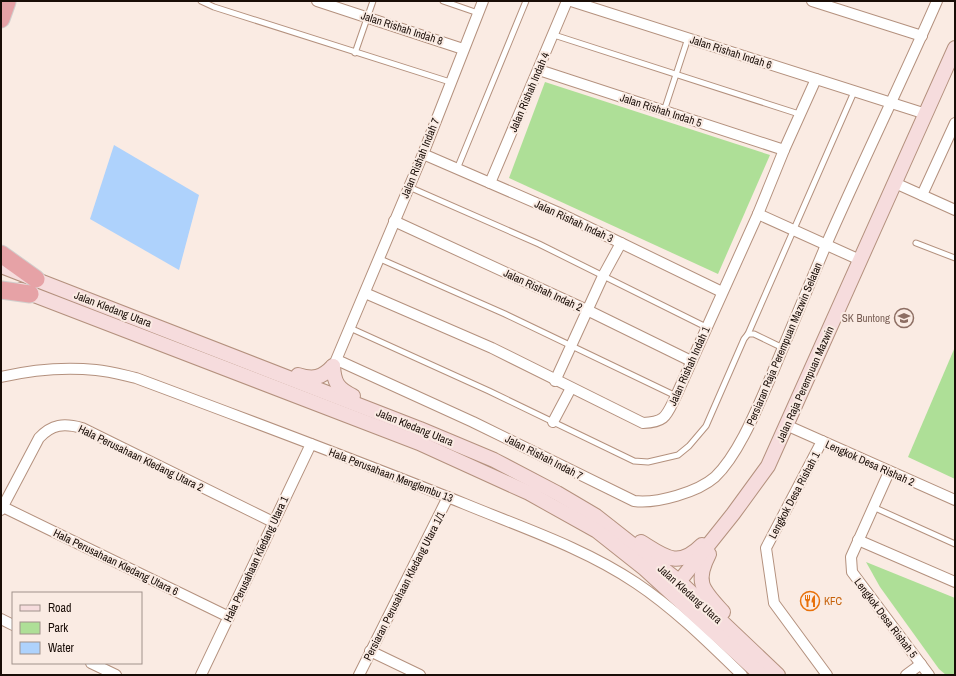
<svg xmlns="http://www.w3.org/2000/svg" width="956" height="676" viewBox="0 0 956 676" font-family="'Archivo Narrow',sans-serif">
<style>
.green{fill:#aedf97}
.water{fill:#aed2fc}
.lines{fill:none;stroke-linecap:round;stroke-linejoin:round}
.service-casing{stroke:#b4917e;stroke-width:7}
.minor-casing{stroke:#b4917e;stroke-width:12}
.secondary-casing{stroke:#b4917e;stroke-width:16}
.trunk-casing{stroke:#d1cfcd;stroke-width:19}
.service{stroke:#fff;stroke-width:5}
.minor{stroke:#fff;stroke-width:10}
.secondary{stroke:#f6dcdd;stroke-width:14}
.trunk{stroke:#e6a2a6;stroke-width:17}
.labels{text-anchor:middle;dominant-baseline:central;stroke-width:4;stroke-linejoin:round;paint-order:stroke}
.street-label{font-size:11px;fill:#190d07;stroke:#faebe3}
.education-label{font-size:11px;fill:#785e54;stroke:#faebe3;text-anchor:end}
.food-label{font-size:11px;fill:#c56008;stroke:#faebe3;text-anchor:start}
</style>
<rect width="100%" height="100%" fill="#faebe3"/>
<!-- green -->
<g class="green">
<polygon points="545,82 770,155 718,274 509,178"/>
<polygon points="955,347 955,479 908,457"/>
<polygon points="866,562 955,598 955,675 946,675 939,669 880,587"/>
</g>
<!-- water -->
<polygon class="water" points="114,145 199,195 179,270 90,219"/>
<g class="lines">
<!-- service casing -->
<g class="service-casing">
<g id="service">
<polyline points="201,1 214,7 450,82"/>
<polyline points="443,1 478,13"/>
<polyline points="554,35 799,114"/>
<polyline points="355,53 373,1"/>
<polyline points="664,111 688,38"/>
<polyline points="457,169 526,1"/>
<polyline points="409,187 539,244 706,327"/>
<polyline points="916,243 955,258"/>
<polyline points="378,258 505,314 676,396"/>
<polyline points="350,328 489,391 634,461 648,462 678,455 689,446 706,426 744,339 748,334 854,92"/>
<polyline points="748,334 754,334 783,348"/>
<polyline points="873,507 955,544"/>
</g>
</g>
<!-- minor casing -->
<g class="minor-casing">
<g id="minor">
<polyline points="317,1 463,49"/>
<polyline points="571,1 926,114"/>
<polyline points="812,1 922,36"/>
<polyline points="539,70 784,150"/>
<polyline points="423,154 557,212 722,292"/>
<polyline points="490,183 567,1"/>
<polyline points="895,183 955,210"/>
<polyline points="922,195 955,123"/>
<polyline points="758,214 860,260"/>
<polyline points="394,221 587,310 691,361"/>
<path d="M 365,293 L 492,348 L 643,423 C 666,422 666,416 676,396 L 758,214 L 784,150 L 816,79"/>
<path d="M 337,360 L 473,422 L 634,501 C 657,504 698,492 715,477 C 738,455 756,411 769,381 C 788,336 807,290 826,245 C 862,163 901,83 937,1"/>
<polyline points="334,365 423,154 483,1"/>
<path d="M 1,377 C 31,370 65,367 96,370 C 109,371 123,375 136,378 C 246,419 356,460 465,504 C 523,528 584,548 636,583 C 675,609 709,643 742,675"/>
<polyline points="555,381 603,276 621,243"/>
<polyline points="553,422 571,388"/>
<polyline points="786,425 955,500"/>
<polyline points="822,441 766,548 774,603 827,675"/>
<polyline points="889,472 851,557 852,572 929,675"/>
<polyline points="3,507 229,617"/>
<path d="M 1,510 L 39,438 C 52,424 64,423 82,428 L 273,522"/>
<polyline points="858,540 955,582"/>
<polyline points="1,619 13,625"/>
<polyline points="370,651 420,675"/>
<polyline points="91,663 116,675"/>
<polyline points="201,675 311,444"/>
<polyline points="359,675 448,497"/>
<polyline points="906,675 921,664"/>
</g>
</g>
<!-- secondary casing -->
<g class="secondary-casing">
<g id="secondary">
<polyline points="1,266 420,429 494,460 557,493 596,516 680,582 778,675"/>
<polyline points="21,290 419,443 529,493 597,531 645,569 761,675"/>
<path d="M 333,366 C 334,383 338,389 353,396"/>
<path d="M 298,375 C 313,380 322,378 333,366"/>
<path d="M 641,542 C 665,557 678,569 702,545"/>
<path d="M 709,554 C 694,583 703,590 723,612"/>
<polyline points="674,588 733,514 768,466 955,48"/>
</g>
</g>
<!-- trunk casing -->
<g class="trunk-casing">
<g id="trunk">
<polyline points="1,19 7,2"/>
<polyline points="1,254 36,279"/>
<polyline points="1,290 30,294"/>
</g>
</g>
<!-- service -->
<use href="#service" class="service"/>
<!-- minor -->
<use href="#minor" class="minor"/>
<!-- secondary -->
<use href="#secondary" class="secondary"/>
<!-- trunk -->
<use href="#trunk" class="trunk"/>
</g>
<!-- icons -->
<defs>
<g id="school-ring" transform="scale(1)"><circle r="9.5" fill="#faebe3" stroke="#8d6e63" stroke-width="1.5"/><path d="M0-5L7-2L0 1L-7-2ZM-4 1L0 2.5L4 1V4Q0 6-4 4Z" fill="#8d6e63"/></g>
<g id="restaurant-ring" transform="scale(1)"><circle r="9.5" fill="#faebe3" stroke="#e8710a" stroke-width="1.5"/><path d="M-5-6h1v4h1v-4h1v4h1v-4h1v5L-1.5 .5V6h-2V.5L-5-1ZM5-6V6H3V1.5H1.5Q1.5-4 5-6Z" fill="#e8710a"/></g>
</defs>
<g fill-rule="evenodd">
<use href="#school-ring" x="904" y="318"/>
<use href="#restaurant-ring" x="810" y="601"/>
</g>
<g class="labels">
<!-- street labels -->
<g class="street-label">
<text transform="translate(402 28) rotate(18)">Jalan Rishah Indah 8</text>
<text transform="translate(731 52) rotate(18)">Jalan Rishah Indah 6</text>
<text transform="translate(529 92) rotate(-67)">Jalan Rishah Indah 4</text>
<text transform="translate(661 110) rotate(18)">Jalan Rishah Indah 5</text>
<text transform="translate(420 158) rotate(-68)">Jalan Rishah Indah 7</text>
<text transform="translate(574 221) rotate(25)">Jalan Rishah Indah 3</text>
<text transform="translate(543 290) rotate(25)">Jalan Rishah Indah 2</text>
<text transform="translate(113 309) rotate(21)">Jalan Kledang Utara</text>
<text transform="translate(784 344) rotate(-67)">Persiaran Raja Perempuan Mazwin Selatan</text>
<text transform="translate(689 366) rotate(-66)">Jalan Rishah Indah 1</text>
<text transform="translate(805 384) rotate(-66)">Jalan Raja Perempuan Mazwin</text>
<text transform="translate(415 427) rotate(22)">Jalan Kledang Utara</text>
<text transform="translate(544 457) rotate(27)">Jalan Rishah Indah 7</text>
<text transform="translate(141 458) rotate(26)">Hala Perusahaan Kledang Utara 2</text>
<text transform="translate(870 463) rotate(24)">Lengkok Desa Rishah 2</text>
<text transform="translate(391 475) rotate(21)">Hala Perusahaan Menglembu 13</text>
<text transform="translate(794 495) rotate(-62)">Lengkok Desa Rishah 1</text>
<text transform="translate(256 559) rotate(-65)">Hala Perusahaan Kledang Utara 1</text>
<text transform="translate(116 562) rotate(26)">Hala Perusahaan Kledang Utara 6</text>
<text transform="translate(404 586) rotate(-63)">Persiaran Perusahaan Kledang Utara 1/1</text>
<text transform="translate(690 594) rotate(42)">Jalan Kledang Utara</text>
<text transform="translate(886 618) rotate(53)">Lengkok Desa Rishah 5</text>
</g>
<!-- education labels -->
<g class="education-label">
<text x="890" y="318">SK Buntong</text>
</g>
<!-- food labels -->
<g class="food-label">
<text x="824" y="601">KFC</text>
</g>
</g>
<!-- border -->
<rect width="956" height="676" fill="none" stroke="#190d07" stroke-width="4"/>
<!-- legend -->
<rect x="12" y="592" width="130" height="72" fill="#faebe3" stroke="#a0928b"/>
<rect x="20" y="605" width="20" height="6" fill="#f6dcdd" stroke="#a0928b"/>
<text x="48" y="612" font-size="12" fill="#190d07">Road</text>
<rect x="20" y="622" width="20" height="12" fill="#aedf97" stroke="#a0928b"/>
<text x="48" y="632" font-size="12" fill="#190d07">Park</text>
<rect x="20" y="642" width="20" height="12" fill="#aed2fc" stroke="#a0928b"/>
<text x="48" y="652" font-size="12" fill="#190d07">Water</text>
</svg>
